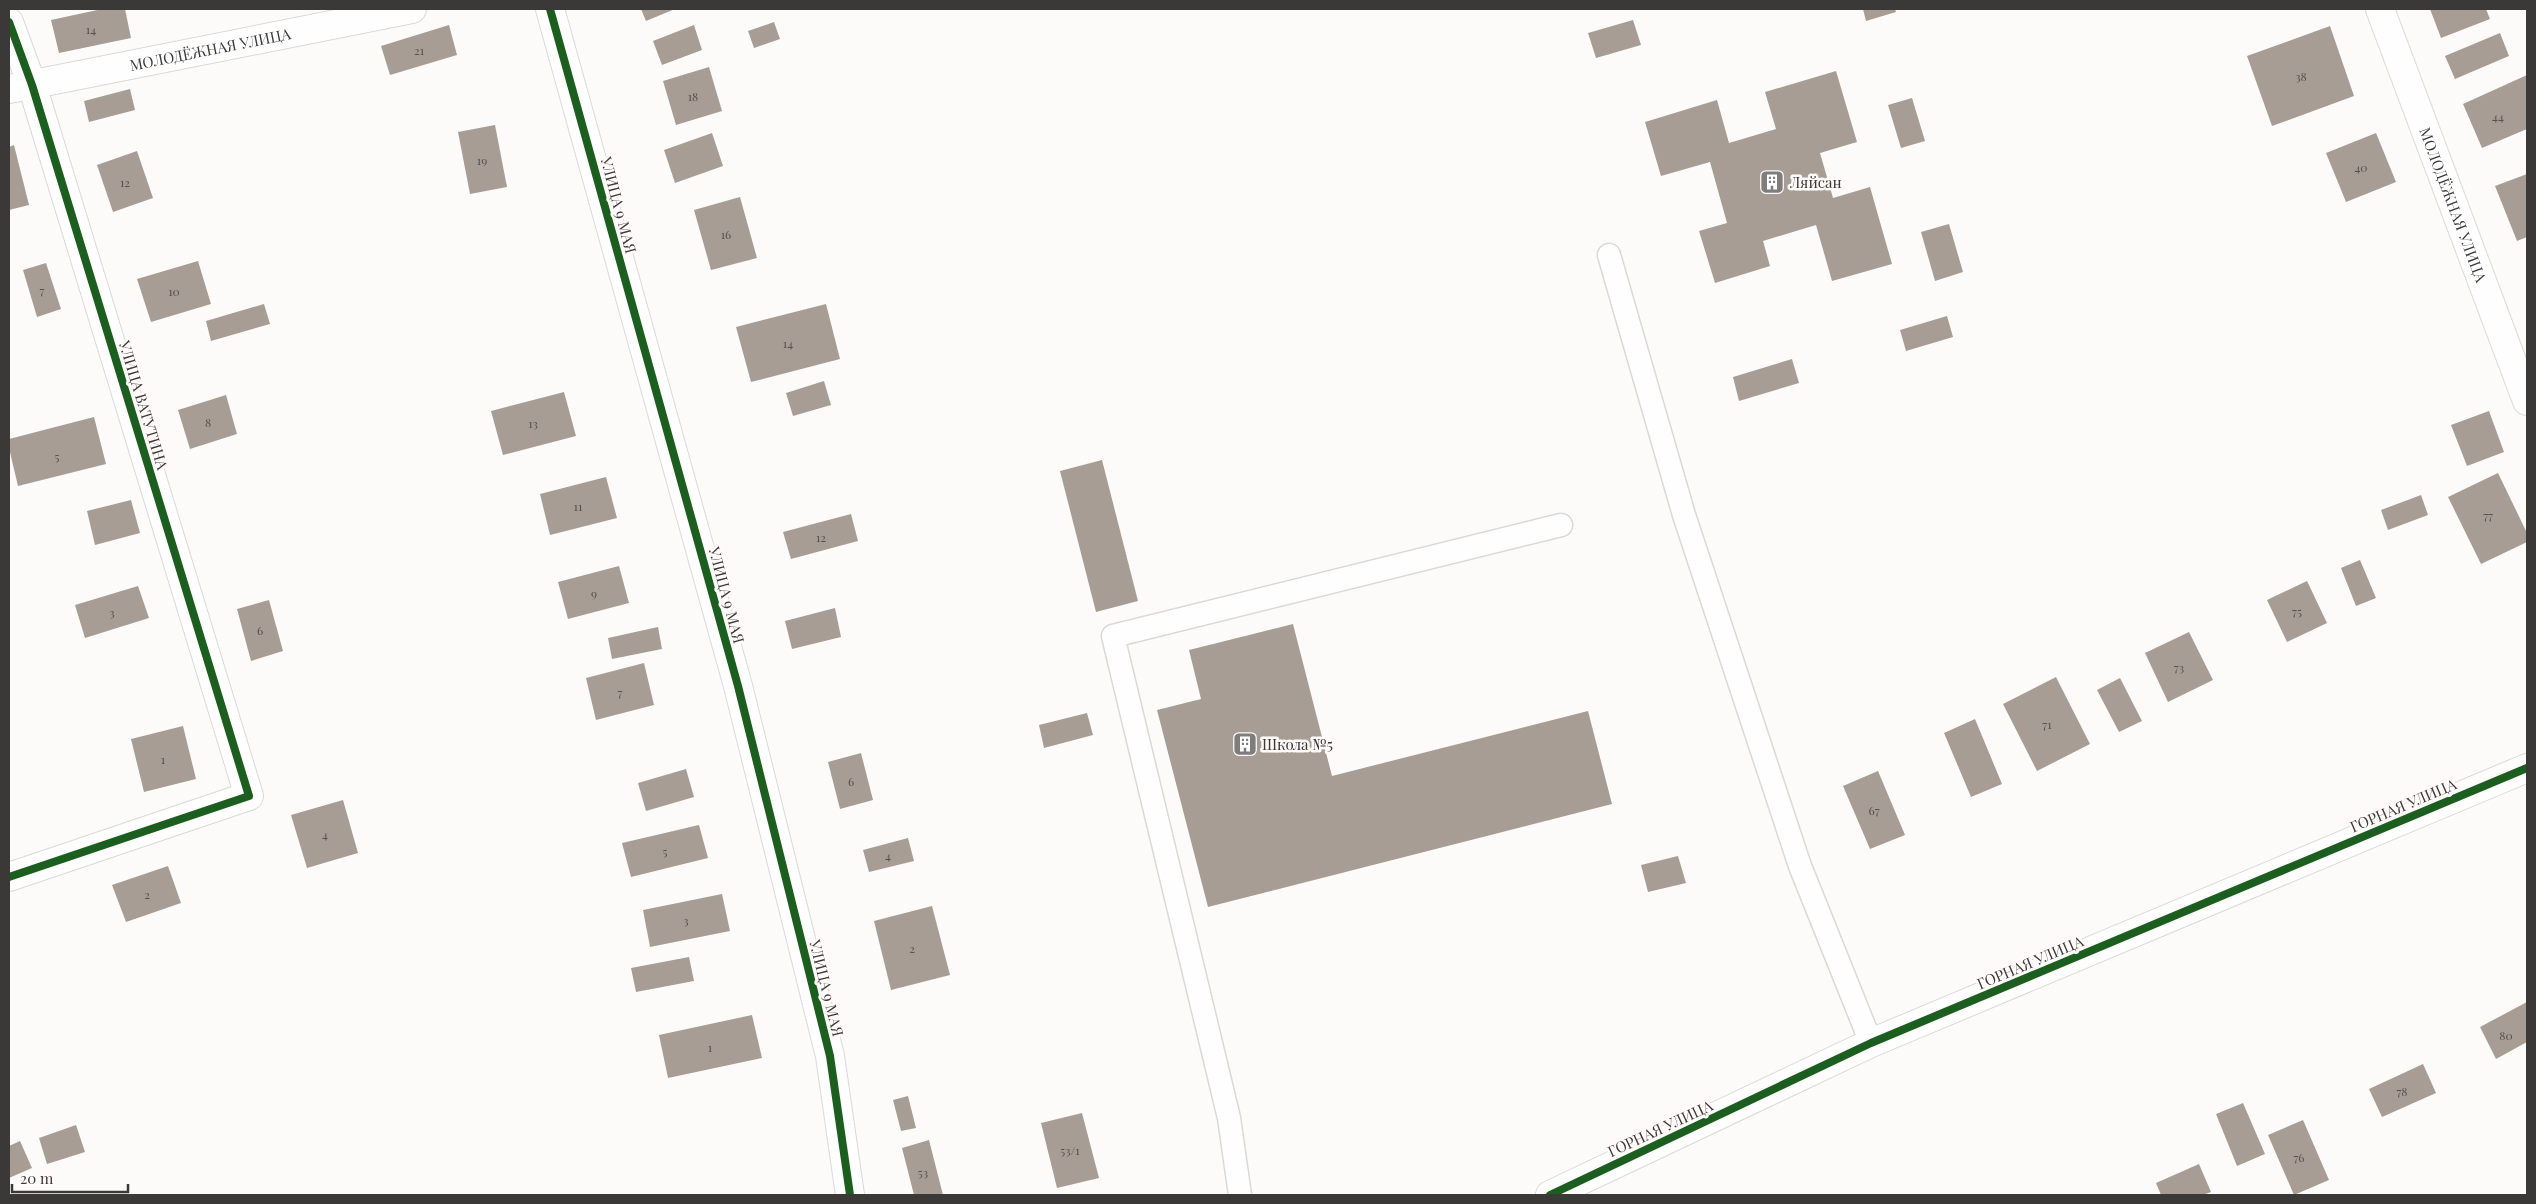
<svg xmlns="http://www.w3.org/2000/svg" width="2536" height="1204" viewBox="0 0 2536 1204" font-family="'Playfair Display',serif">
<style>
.building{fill:#a79d95}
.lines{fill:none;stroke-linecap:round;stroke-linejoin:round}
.lane-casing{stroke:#dad9d8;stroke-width:25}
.street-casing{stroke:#dad9d8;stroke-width:30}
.secondary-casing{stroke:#dad9d8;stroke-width:30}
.lane{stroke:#fffefe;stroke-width:22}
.street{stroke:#fffefe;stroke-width:28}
.secondary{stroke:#fffefe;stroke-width:28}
.cycleway-casing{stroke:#fefbf9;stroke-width:11}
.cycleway{stroke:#1b5e20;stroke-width:8}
.labels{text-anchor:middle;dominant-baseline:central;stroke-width:5;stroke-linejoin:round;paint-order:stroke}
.number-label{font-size:12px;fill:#55524f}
.street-label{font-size:15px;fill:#3a3938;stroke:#fefbf9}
.poi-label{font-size:15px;fill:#3a3938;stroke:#fefbf9;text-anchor:start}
</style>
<rect width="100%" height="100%" fill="#fdfbfa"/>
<!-- building -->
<g class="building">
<polygon points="102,9 125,9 131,38 59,53 51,20"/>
<polygon points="641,9 675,9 646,21"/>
<polygon points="1863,9 1895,9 1896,12 1866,21"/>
<polygon points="2430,9 2486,9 2490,19 2441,38"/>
<polygon points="1633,20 1641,45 1596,58 1588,33"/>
<polygon points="774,22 780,39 754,48 748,31"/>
<polygon points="449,25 457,55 390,75 381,46"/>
<polygon points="694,25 702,50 662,65 653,41"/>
<polygon points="2330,26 2354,96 2272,126 2247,56"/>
<polygon points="2500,33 2509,56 2455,79 2445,56"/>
<polygon points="709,67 722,111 676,125 663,81"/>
<polygon points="1836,71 1857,142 1820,153 1833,198 1870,187 1892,264 1832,281 1816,225 1763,241 1770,266 1715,283 1699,231 1727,223 1710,162 1661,176 1645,122 1717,100 1729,143 1776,129 1765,92"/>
<polygon points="2527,75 2527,129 2482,148 2463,104"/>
<polygon points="130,89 135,110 89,122 84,101"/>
<polygon points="1912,98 1925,141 1901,148 1888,105"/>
<polygon points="495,125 507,187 470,194 458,132"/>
<polygon points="712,133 723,166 675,183 664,150"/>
<polygon points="2376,133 2396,182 2346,202 2326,153"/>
<polygon points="14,145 29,205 9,210 9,147"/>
<polygon points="137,151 153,198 113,212 97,165"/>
<polygon points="2527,174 2527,237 2517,241 2495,186"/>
<polygon points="740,197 757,258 711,270 694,210"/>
<polygon points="1949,224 1963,272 1935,281 1921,232"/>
<polygon points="198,261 211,304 151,322 137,279"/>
<polygon points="46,263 61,309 37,317 23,270"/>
<polygon points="264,304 270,324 211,341 206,321"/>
<polygon points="826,304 840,359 751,382 736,327"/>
<polygon points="1947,316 1953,337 1906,351 1900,330"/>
<polygon points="1792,359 1799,383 1739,401 1733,377"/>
<polygon points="824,381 831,405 793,416 786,393"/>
<polygon points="564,392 576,436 503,455 491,411"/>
<polygon points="226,395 237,434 190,449 178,410"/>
<polygon points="2489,411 2504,452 2467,466 2451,425"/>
<polygon points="94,417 106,464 18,486 9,448 9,439"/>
<polygon points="1102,460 1138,601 1096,612 1060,471"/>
<polygon points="2498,473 2527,533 2527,542 2481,564 2448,497"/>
<polygon points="606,477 617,518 550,535 540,494"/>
<polygon points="2421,495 2428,515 2388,530 2381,510"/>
<polygon points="131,500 140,533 95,545 87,511"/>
<polygon points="851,514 858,541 791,559 783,532"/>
<polygon points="2360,560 2376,598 2356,606 2341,568"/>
<polygon points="619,566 629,603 568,619 558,582"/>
<polygon points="2307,581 2327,623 2287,642 2267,600"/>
<polygon points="138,586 149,618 85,638 75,605"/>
<polygon points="269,600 283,651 251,661 237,609"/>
<polygon points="835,608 841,637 792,649 785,621"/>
<polygon points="1293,624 1332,776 1588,711 1612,804 1208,907 1157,710 1201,699 1189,650"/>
<polygon points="658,627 662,649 612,659 608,638"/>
<polygon points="2189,632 2213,680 2168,702 2145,653"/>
<polygon points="644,663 654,705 596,720 586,678"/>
<polygon points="2056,677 2090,744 2037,771 2003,704"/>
<polygon points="2120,678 2142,721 2119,732 2097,690"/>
<polygon points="1087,713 1093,735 1044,748 1039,725"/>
<polygon points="1975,719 2002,784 1971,797 1944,733"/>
<polygon points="183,726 196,779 144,792 131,739"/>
<polygon points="861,753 873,800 840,809 828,762"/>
<polygon points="686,769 694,797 646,811 638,783"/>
<polygon points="1878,771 1905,835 1870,849 1843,786"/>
<polygon points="343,800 358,853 307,868 291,815"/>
<polygon points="699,825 708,858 631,877 622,843"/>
<polygon points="908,838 914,861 869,872 863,850"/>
<polygon points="1678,856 1686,883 1648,892 1641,865"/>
<polygon points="168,866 181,903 126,922 112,885"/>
<polygon points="722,894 730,931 650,947 643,910"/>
<polygon points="932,906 950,975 891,990 874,921"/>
<polygon points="689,957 694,981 636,992 631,968"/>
<polygon points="2527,1002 2527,1042 2496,1059 2480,1027"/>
<polygon points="752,1015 762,1058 668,1078 659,1035"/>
<polygon points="2423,1064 2436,1093 2382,1117 2369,1089"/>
<polygon points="908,1096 916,1128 901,1131 893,1100"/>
<polygon points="2243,1103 2265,1154 2237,1166 2216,1114"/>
<polygon points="1082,1113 1099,1178 1057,1188 1041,1123"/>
<polygon points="2303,1120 2329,1180 2294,1195 2268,1135"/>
<polygon points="76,1125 85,1152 47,1164 39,1138"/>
<polygon points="929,1140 943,1195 914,1195 902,1148"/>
<polygon points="20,1141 32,1168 9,1178 9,1146"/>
<polygon points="2199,1164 2211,1192 2203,1195 2161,1195 2156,1183"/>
</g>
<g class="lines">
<!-- lane casing -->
<g class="lane-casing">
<g id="lane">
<polyline points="1609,255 1684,515 1800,866 1871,1043"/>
<polyline points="1240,1195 1229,1118 1113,636 1561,525"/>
</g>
</g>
<!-- street casing -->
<g class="street-casing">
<g id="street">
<polyline points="550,9 738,686 830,1056 850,1195"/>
<path id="s1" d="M 2380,9 L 2527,401"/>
<polyline points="9,22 32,85 249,796 9,877"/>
<path id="s2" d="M 9,89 L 412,9"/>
</g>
</g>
<!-- secondary casing -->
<g class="secondary-casing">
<polyline id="secondary" points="1550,1195 1871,1043 2527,768"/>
</g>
<!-- lane -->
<use href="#lane" class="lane"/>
<!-- street -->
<use href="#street" class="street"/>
<!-- secondary -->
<use href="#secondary" class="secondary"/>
<!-- cycleway casing -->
<g class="cycleway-casing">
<g id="cycleway">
<polyline points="550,9 738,686 830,1056 850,1195"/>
<polyline points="9,22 32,85 249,796 9,877"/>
<polyline points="1550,1195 1871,1043 2527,768"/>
</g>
</g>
<!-- cycleway -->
<use href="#cycleway" class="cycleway"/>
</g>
<!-- icons -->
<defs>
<g id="building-square" transform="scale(1.25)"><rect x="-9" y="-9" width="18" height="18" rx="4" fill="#7e7d7c" stroke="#fefbf9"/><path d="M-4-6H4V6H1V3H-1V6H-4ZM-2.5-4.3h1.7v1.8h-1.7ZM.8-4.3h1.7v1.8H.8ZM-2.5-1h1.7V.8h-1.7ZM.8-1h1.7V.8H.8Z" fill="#fff"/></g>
</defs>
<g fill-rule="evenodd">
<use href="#building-square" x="1772" y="182"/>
<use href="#building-square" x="1245" y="744"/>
</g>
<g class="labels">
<!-- number labels -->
<g class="number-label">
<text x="91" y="29">14</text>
<text x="419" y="50">21</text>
<text x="2301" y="76">38</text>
<text x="693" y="96">18</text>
<text x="2498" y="116">44</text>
<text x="482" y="160">19</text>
<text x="2361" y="167">40</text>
<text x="125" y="182">12</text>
<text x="726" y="234">16</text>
<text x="42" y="290">7</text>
<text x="174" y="291">10</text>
<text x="788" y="343">14</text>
<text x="208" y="422">8</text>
<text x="533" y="423">13</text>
<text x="57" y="456">5</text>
<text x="578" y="506">11</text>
<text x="2488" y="515">77</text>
<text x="821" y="537">12</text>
<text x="594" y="593">9</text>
<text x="2297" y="611">75</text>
<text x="112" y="612">3</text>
<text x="260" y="630">6</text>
<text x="2179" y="667">73</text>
<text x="620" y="692">7</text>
<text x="2047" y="724">71</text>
<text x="163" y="759">1</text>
<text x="851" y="781">6</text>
<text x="1874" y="810">67</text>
<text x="325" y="834">4</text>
<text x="665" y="851">5</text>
<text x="888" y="855">4</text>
<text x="147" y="894">2</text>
<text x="686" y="920">3</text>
<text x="912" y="948">2</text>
<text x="2506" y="1035">80</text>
<text x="710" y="1047">1</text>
<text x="2402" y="1091">78</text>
<text x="1070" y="1150">53/1</text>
<text x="2299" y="1157">76</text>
<text x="923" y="1172">53</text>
</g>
<!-- street labels -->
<g class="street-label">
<text stroke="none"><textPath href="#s2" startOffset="205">МОЛОДЁЖНАЯ УЛИЦА</textPath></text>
<text transform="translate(619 205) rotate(75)">УЛИЦА 9 МАЯ</text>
<text stroke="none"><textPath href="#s1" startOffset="209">МОЛОДЁЖНАЯ УЛИЦА</textPath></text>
<text transform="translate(144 405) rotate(73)">УЛИЦА ВАТУТИНА</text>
<text transform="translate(727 595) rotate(75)">УЛИЦА 9 МАЯ</text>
<text transform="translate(2403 805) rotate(-23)">ГОРНАЯ УЛИЦА</text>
<text transform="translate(2030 962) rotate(-23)">ГОРНАЯ УЛИЦА</text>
<text transform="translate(827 988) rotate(76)">УЛИЦА 9 МАЯ</text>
<text transform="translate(1660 1128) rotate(-25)">ГОРНАЯ УЛИЦА</text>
</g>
<!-- poi labels -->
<g class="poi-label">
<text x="1790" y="182">Ляйсан</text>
<text x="1262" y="744">Школа №5</text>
</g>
</g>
<!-- border -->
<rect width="2536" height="1204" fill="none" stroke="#3a3938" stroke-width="20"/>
<!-- scale -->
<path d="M12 1184v8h116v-8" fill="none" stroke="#3a3938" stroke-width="2.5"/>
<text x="20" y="1184" font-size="15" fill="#3a3938" stroke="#fefbf9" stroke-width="4" paint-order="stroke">20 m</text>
</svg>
